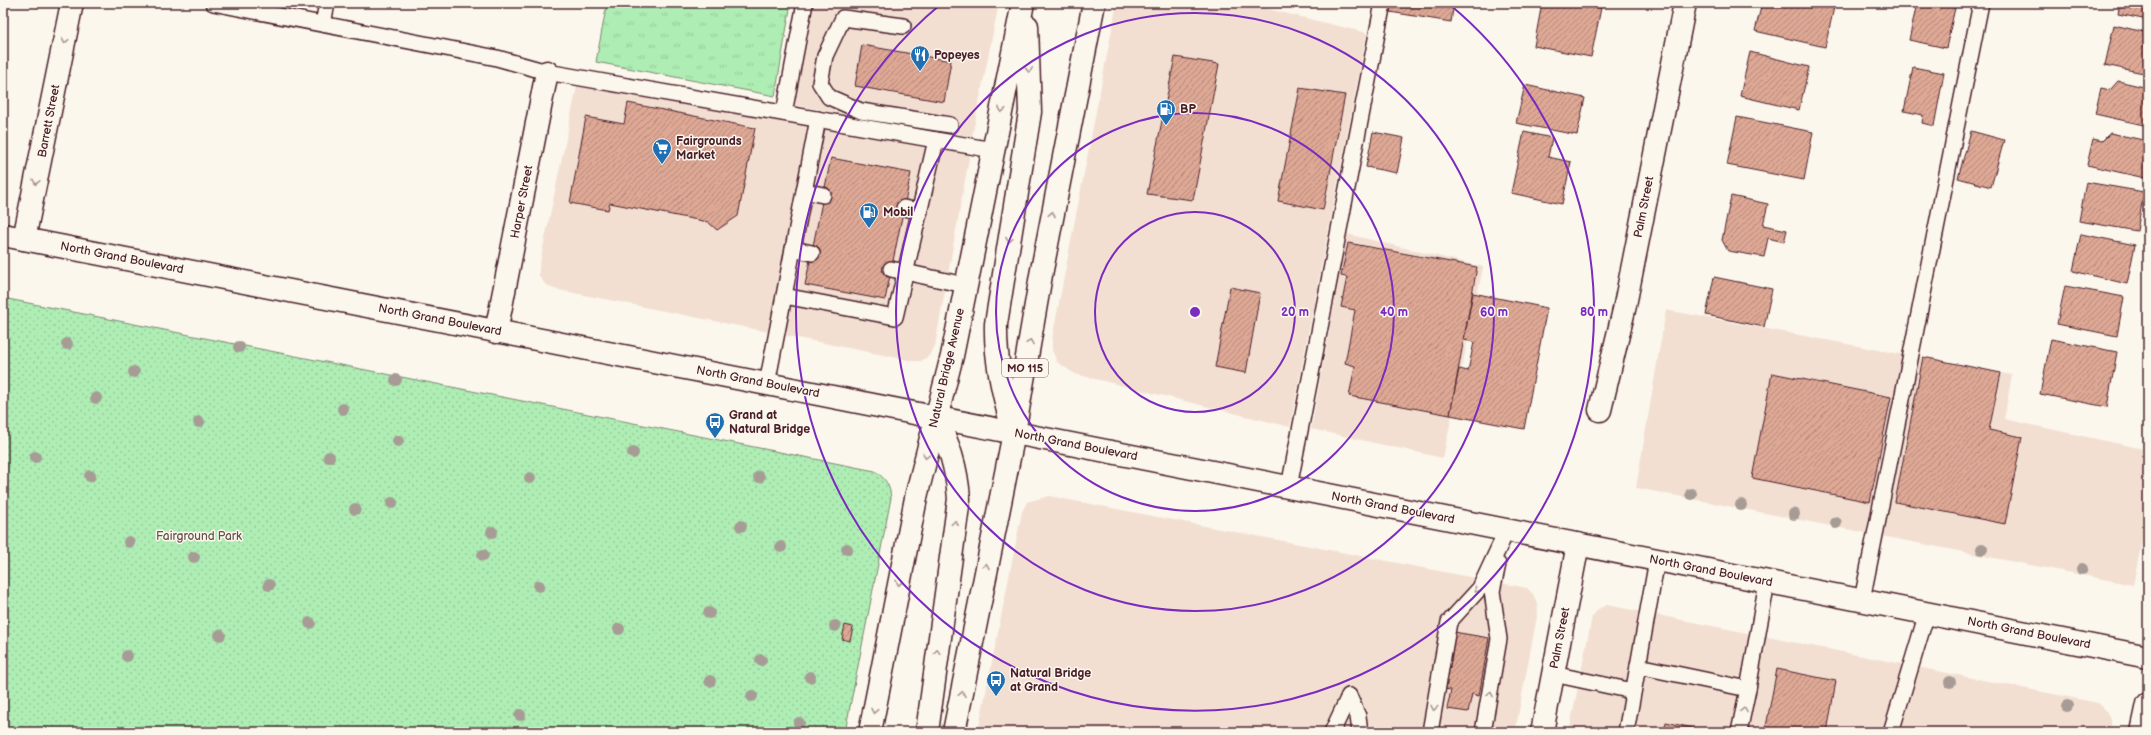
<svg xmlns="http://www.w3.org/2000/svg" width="2151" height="735" viewBox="0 0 2151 735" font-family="'Balsamiq Sans',sans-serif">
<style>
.built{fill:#f2dfd2}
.grass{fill:url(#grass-tufts);stroke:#7c8670}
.park{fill:url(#park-dots);stroke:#7c8670}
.building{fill:url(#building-hatch);stroke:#4a1f2b}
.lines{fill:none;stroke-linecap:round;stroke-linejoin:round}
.lane-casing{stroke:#4a1f2b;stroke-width:18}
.street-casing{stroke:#4a1f2b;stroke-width:25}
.primary-casing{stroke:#4a1f2b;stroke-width:25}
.lane{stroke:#fbf7ec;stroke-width:15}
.street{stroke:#fbf7ec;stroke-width:22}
.primary{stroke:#fbf7ec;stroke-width:22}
.tree{fill:#a79c95}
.oneway{stroke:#ab9695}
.ring{fill:none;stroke:#7b2cbf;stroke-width:2}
.labels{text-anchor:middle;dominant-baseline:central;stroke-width:3;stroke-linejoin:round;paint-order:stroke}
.shield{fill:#fbf7ec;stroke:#7f6065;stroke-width:1}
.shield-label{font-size:11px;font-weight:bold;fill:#4a1f2b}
.poi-label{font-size:12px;font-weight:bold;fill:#4a1f2b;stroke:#fbf7ec;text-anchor:start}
.street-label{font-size:12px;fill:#4a1f2b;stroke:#fbf7ec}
.park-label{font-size:12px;fill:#63524d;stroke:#fbf7ec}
.centre{fill:#7b2cbf;stroke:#fbf7ec;stroke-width:2}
.ring-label{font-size:12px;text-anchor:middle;font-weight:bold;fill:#7b2cbf;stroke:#fbf7ec;stroke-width:3;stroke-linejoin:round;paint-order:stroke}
</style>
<defs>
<pattern id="grass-tufts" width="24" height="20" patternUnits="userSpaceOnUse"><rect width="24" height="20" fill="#aeedb4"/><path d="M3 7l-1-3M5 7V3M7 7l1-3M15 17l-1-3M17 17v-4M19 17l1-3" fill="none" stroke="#97cb9b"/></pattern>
<pattern id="park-dots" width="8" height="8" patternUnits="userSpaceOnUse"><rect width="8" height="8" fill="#aeedb4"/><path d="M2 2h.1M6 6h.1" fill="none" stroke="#97cb9b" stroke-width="1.8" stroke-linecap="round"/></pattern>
<pattern id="building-hatch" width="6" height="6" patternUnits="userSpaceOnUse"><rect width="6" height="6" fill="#dea895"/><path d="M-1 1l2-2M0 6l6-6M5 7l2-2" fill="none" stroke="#b6887a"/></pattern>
</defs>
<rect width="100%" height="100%" fill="#fbf7ec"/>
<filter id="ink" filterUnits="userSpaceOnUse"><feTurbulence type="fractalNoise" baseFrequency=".025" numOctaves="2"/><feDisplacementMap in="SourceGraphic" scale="8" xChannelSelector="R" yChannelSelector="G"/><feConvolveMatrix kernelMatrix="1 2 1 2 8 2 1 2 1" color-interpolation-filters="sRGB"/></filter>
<g filter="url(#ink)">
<!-- built -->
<g class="built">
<polygon points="814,3 999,3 972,137 794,105"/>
<polygon points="1117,3 1243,3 1367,33 1290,427 1075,374 1057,362 1052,350 1052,339"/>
<polygon points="578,82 970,153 935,346 929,356 921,361 913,361 554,289 545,284 539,276 539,267"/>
<polygon points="1347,234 1483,267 1443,458 1311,429"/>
<polygon points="1666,310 2012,375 2004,419 2148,450 2148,513 2133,585 1636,488"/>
<polygon points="1049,496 1527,588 1533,594 1537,603 1538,611 1515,732 978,732 1022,512 1027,502"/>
<polygon points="1607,605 2098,703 2105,709 2110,718 2110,732 1569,732 1592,617 1598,609"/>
</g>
<!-- grass -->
<polygon class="grass" points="607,3 791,3 775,96 596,62"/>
<!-- park -->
<path class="park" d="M 3,298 L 875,471 C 885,478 890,485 891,498 L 845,732 L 3,732 Z"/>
<!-- building -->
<g class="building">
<polygon points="1391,3 1454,3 1451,22 1390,12"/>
<polygon points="1542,3 1577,3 1601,8 1591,57 1534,46"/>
<polygon points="1762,3 1835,3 1825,47 1755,31"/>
<polygon points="1917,3 1931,3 1955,8 1946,48 1909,40"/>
<polygon points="2120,3 2148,3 2148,20 2118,14"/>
<polygon points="2114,25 2148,33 2148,74 2105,65"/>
<polygon points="862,45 951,61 944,102 855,86"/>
<polygon points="1750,52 1809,67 1799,110 1740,96"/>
<polygon points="1175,57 1219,64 1193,200 1147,194"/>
<polygon points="1913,67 1944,73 1934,126 1922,123 1923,115 1904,111"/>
<polygon points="2118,81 2148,88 2148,126 2095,114 2101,88 2110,90"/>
<polygon points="1525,85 1585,98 1577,135 1516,123"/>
<polygon points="1300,88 1345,95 1323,210 1278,201"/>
<polygon points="628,103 755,128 738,216 717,230 708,222 610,203 608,210 570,203 586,117 624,124"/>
<polygon points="1737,117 1813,132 1804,180 1727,165"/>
<polygon points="1971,131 2004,140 1991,187 1958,178"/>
<polygon points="1373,132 1404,138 1397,173 1366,167"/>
<polygon points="1524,132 1552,138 1548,157 1571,162 1562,204 1511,193"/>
<polygon points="2110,133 2148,141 2148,163 2145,178 2087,165 2093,139 2102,141"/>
<polygon points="831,158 911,173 885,300 805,285"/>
<polygon points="2086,182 2144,192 2137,231 2079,221"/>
<polygon points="1731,196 1768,204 1763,225 1787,230 1784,242 1768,238 1764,257 1728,251 1722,240"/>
<polygon points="2081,234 2135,245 2127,284 2073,271"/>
<polygon points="1348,243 1477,267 1450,415 1349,396 1355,366 1345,363 1355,310 1341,307 1347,277 1341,276"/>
<polygon points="1714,277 1772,289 1764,327 1706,315"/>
<polygon points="2065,286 2124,297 2117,336 2057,324"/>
<polygon points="1230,287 1260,293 1246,373 1215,367"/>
<polygon points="1473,293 1547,308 1524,429 1450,415 1459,369 1468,371 1474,342 1464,340"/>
<polygon points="2051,339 2117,352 2107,407 2040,394"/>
<polygon points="1923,357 2001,373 1989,430 2022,437 2005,524 1895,502"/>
<polygon points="1772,373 1891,397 1870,502 1752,478"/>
<polygon points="845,625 853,627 850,641 842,639"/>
<polygon points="1454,632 1489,638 1479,696 1472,694 1468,712 1447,709 1451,690 1444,689"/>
<polygon points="1777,669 1836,681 1827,732 1765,732"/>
<polygon points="1666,722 1710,732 1664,732"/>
</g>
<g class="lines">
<!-- lane casing -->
<g class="lane-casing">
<g id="lane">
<polyline points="213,3 497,58 547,72 993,150"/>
<polyline points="323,24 327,3"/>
<polyline points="903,26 843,18 825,56 820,83 829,97 861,111 950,125"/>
<polyline points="784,113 805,3"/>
<polyline points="804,191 823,195"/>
<polyline points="904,208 920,211"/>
<polyline points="793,249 812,253"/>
<polyline points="891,269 965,285"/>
<polyline points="784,296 895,317 936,140"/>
<polyline points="767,384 818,119"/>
<polyline points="1289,487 1383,3"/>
<polyline points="1862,600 1981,3"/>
<polyline points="1638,666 1657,560"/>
<polyline points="1553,674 1633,691"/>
<polyline points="1349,696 1358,716 1360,732"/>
<polyline points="1332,732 1349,696"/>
<polyline points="1430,732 1449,622 1480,588 1507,530"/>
<polyline points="1483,732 1499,639 1492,591 1498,564"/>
<polyline points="1626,732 1638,666 1748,689 1767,582"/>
<polyline points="1739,732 1748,689"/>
<polyline points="1891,732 1927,613"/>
</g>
</g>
<!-- street casing -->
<g class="street-casing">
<g id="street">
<polyline points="24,239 72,3"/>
<polyline points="496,332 547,72"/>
<polyline points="1600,410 1624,310 1685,3"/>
<polyline points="1542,732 1578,544"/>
<polyline points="2142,732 2148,704"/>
</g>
</g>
<!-- primary casing -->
<g class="primary-casing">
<g id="primary">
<polyline points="3,235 767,384 2148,657"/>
<path d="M 1012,427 C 1003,392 995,360 996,324 L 1030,112 L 1027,26"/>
<polyline points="870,732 917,493 952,356 1023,3"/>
<path d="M 927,732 L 959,499 C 957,469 950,444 935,418"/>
<polyline points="954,732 1014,433 1041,275 1094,3"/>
</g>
</g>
<!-- lane -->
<use href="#lane" class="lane"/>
<!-- street -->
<use href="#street" class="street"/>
<!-- primary -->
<use href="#primary" class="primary"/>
</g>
<!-- trees -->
<g class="tree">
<circle cx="67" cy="344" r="6"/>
<circle cx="239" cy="347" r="6"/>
<circle cx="134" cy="372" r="6"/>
<circle cx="396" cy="380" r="6"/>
<circle cx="96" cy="398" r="6"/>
<circle cx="343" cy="409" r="6"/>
<circle cx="199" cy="422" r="6"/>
<circle cx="398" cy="441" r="6"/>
<circle cx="633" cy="453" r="6"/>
<circle cx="35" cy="457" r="6"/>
<circle cx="329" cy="457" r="6"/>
<circle cx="90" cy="476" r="6"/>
<circle cx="759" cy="477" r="6"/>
<circle cx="530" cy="478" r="6"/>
<circle cx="1691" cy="494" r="6"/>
<circle cx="392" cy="503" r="6"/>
<circle cx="1741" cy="505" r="6"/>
<circle cx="355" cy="509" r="6"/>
<circle cx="1794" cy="514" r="6"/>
<circle cx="1836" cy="523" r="6"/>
<circle cx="741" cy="526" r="6"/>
<circle cx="492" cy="532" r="6"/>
<circle cx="129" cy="542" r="6"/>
<circle cx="781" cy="547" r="6"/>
<circle cx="847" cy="549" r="6"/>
<circle cx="1982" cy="549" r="6"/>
<circle cx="483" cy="555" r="6"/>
<circle cx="194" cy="557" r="6"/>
<circle cx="2082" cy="569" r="6"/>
<circle cx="269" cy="585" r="6"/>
<circle cx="539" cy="586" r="6"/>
<circle cx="709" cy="613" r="6"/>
<circle cx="310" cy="623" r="6"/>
<circle cx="835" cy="626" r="6"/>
<circle cx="619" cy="629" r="6"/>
<circle cx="220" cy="635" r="6"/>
<circle cx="127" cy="656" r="6"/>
<circle cx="761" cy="660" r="6"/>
<circle cx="810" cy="677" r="6"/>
<circle cx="710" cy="681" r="6"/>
<circle cx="1950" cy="682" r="6"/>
<circle cx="752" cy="696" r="6"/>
<circle cx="2067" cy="706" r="6"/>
<circle cx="520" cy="715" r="6"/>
<circle cx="799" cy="723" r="6"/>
</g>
<!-- one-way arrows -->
<defs><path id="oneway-chevron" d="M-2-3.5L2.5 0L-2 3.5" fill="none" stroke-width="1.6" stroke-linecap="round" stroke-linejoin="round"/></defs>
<g class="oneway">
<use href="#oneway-chevron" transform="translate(65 41) rotate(101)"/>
<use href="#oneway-chevron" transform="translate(1029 70) rotate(88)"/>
<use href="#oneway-chevron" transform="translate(1002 110) rotate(101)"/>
<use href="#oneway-chevron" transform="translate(36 182) rotate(102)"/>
<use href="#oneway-chevron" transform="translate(1052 214) rotate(-79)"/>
<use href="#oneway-chevron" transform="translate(1009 240) rotate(99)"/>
<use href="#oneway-chevron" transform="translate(1030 342) rotate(-80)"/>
<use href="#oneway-chevron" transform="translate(926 456) rotate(104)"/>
<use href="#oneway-chevron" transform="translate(955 523) rotate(-82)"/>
<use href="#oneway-chevron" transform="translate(986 566) rotate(-79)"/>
<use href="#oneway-chevron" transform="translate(899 583) rotate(101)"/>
<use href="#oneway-chevron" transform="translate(1477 590) rotate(127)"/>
<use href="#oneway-chevron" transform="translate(937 652) rotate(-82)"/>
<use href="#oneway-chevron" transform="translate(962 694) rotate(-79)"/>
<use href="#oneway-chevron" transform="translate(1490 694) rotate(-80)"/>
<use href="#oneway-chevron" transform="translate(1434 708) rotate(100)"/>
<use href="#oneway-chevron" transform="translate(1744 710) rotate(-79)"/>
<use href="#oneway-chevron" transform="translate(874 711) rotate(101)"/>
</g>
</g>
<!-- distance rings -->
<g class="ring">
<circle cx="1195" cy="312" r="100"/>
<circle cx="1195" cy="312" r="199"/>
<circle cx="1195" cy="312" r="299"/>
<path d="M1449 4A399 399 0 1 1 941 4"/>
</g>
<!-- icons -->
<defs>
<g id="restaurant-pin" transform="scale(1)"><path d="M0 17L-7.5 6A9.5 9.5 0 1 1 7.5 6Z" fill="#1f6fb2" stroke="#fbf7ec"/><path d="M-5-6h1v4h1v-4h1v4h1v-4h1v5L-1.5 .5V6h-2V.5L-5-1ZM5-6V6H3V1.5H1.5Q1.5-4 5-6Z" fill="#fff"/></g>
<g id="fuel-pin" transform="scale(1)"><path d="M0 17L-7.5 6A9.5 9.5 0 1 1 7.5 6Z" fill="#1f6fb2" stroke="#fbf7ec"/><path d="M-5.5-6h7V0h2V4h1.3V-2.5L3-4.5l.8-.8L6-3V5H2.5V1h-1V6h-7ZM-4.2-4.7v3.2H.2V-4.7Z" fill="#fff"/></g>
<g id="supermarket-pin" transform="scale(1)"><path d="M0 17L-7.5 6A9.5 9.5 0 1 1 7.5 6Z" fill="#1f6fb2" stroke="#fbf7ec"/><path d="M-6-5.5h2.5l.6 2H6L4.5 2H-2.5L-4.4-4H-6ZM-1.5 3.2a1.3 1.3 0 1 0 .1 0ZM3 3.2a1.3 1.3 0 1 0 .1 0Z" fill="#fff"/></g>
<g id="bus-pin" transform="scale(1)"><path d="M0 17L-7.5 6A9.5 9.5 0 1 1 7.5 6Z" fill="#1f6fb2" stroke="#fbf7ec"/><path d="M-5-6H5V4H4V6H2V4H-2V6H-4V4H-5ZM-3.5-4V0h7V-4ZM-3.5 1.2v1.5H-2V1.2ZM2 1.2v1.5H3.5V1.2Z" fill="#fff"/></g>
</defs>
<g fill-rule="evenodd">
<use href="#restaurant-pin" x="920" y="55"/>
<use href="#fuel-pin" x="1166" y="109"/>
<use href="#supermarket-pin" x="662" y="148"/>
<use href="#fuel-pin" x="869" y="212"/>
<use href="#bus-pin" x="715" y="422"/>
<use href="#bus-pin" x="996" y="680"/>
</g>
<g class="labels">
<!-- shield labels -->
<rect class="shield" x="1002" y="359" width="46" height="18" rx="3"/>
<g class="shield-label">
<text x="1025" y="368">MO 115</text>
</g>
<!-- poi labels -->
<g class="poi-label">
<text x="934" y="55">Popeyes</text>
<text x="1180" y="109">BP</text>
<text x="676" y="141">Fairgrounds<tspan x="676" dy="14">Market</tspan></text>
<text x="883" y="212">Mobil</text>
<text x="729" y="415">Grand at<tspan x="729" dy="14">Natural Bridge</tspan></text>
<text x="1010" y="673">Natural Bridge<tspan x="1010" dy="14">at Grand</tspan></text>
</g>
<!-- street labels -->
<g class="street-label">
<text transform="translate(49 121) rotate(-79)">Barrett Street</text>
<text transform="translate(522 202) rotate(-79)">Harper Street</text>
<text transform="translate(1644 207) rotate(-79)">Palm Street</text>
<text transform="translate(122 258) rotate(11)">North Grand Boulevard</text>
<text transform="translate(440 320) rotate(11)">North Grand Boulevard</text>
<text transform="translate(947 368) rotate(-77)">Natural Bridge Avenue</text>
<text transform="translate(758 382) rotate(11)">North Grand Boulevard</text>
<text transform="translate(1076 445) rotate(11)">North Grand Boulevard</text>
<text transform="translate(1393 508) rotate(11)">North Grand Boulevard</text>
<text transform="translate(1711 571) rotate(11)">North Grand Boulevard</text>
<text transform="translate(2029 633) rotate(11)">North Grand Boulevard</text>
<text transform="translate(1560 638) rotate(-79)">Palm Street</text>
</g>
<!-- park labels -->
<g class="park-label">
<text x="199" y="536">Fairground Park</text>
</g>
</g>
<circle cx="1195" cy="312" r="6" class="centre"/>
<g class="ring-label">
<text x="1295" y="316">20 m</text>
<text x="1394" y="316">40 m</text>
<text x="1494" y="316">60 m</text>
<text x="1594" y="316">80 m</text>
</g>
<!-- margin -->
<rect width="2151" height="735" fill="none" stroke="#fbf7ec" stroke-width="16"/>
<rect x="8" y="8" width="2135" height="719" fill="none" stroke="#4a1f2b" stroke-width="1.5" filter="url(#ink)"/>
</svg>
